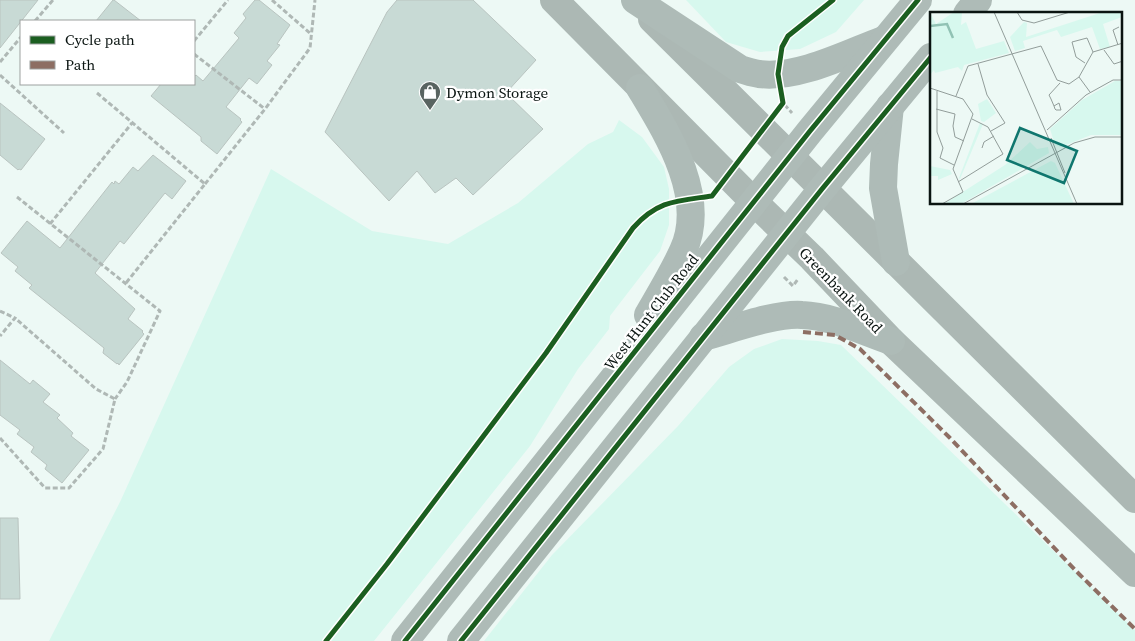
<svg xmlns="http://www.w3.org/2000/svg" width="1135" height="641" viewBox="0 0 1135 641" font-family="'Source Serif 4',serif">
<style>
.green{fill:#d7f8ee}
.building{fill:#c8dad5;stroke:#b9c4c0}
.lines{fill:none;stroke-linecap:round;stroke-linejoin:round}
.path{stroke:#afb8b5;stroke-width:3;stroke-dasharray:5 2.5;stroke-linecap:butt}
.secondary{stroke:#acb8b4;stroke-width:28}
.primary{stroke:#aebbb7;stroke-width:28}
.quiet{stroke:#8d6e63;stroke-width:4;stroke-dasharray:8 4;stroke-linecap:butt}
.cycleway-casing{stroke:#fff;stroke-width:8}
.cycleway{stroke:#1b5e20;stroke-width:5}
.labels{text-anchor:middle;dominant-baseline:central;stroke-width:4.5;stroke-linejoin:round;paint-order:stroke}
.poi-label{font-size:15px;fill:#0a1411;stroke:#fff;text-anchor:start}
.street-label{font-size:15px;fill:#0a1411;stroke:#fff}
.inset-river{fill:none;stroke:#91c2b4;stroke-width:2.5}
.inset-road{fill:none;stroke:#929d9a;stroke-width:1}
.view{fill:#0f766e;fill-opacity:0.15;stroke:#0f766e;stroke-width:2.5}
.inset-edge{fill:none;stroke:#0a1411;stroke-width:2.5}
</style>
<rect width="100%" height="100%" fill="#edf9f5"/>
<!-- green -->
<g class="green">
<polygon points="686,0 864,0 836,32 800,49 760,52 726,42"/>
<polygon points="619,120 642,137 664,167 669,189 669,225 660,251 610,316 609,329 578,369 530,446 374,641 49,641 120,502 271,169 372,231 448,244 518,203 588,144 613,132"/>
<polygon points="782,339 818,341 841,345 1135,630 1135,641 484,641 552,555 678,426 729,367 754,349"/>
</g>
<!-- building -->
<g class="building">
<polygon points="0,0 38,0 0,48"/>
<polygon points="113,0 114,0 141,21 96,21"/>
<polygon points="255,0 259,0 290,25 277,44 280,45 267,61 272,65 257,84 249,78 226,107 241,119 240,120 242,122 217,154 201,141 201,137 151,96 161,84 194,84 194,77 196,75 203,81 239,38 234,33 246,18 243,14"/>
<polygon points="397,0 473,0 536,60 506,93 543,129 473,195 456,178 435,193 417,171 389,201 325,132 387,12"/>
<polygon points="0,103 45,139 21,170 19,169 18,170 0,155"/>
<polygon points="153,155 186,181 172,199 165,193 124,244 120,241 95,273 135,309 128,319 143,331 142,332 144,334 119,365 118,363 117,364 103,353 104,348 29,288 32,285 15,271 18,267 1,253 27,221 60,248 112,182 114,184 115,181 119,184 133,167 138,171"/>
<polygon points="0,360 30,384 33,380 50,394 43,402 60,415 57,418 73,433 71,436 89,450 62,483 45,469 47,465 31,452 34,447 17,434 20,430 0,415"/>
<polygon points="0,518 18,518 20,599 0,599"/>
</g>
<g class="lines">
<!-- path -->
<g class="path">
<polyline points="272,0 311,34"/>
<polyline points="35,21 53,0"/>
<polyline points="194,41 228,0"/>
<polyline points="194,54 265,109"/>
<polyline points="0,62 21,37"/>
<polyline points="0,75 64,133"/>
<polyline points="97,93 205,184 126,283"/>
<polyline points="782,98 783,103 792,113"/>
<polyline points="205,184 265,109 310,48 315,0"/>
<polyline points="17,197 160,311 127,382 115,399"/>
<polyline points="50,224 132,123"/>
<polyline points="784,277 793,286 798,279"/>
<polyline points="0,311 15,318 0,336"/>
<polyline points="0,438 45,488 69,488 103,449 115,399 96,389 15,318"/>
</g>
<!-- secondary -->
<g class="secondary">
<polyline points="554,0 754,202 812,258 891,341 1135,573"/>
<polyline points="652,19 1135,499"/>
</g>
<!-- primary -->
<g class="primary">
<path d="M 635,0 L 740,69 C 746,71 753,73 759,74 C 798,79 846,54 883,40"/>
<polyline points="967,14 978,0"/>
<path d="M 640,88 C 667,133 708,197 683,251 C 673,273 660,294 648,315"/>
<polyline points="890,106 884,164 883,188 896,262"/>
<path d="M 703,337 C 730,330 775,313 802,315 C 832,316 862,331 891,341"/>
<polyline points="405,641 810,131 918,0"/>
<polyline points="461,641 822,189 931,57"/>
</g>
<!-- quiet -->
<polyline class="quiet" points="803,332 835,335 860,349 949,437 1079,574 1135,629"/>
<!-- cycleway casing -->
<g class="cycleway-casing">
<g id="cycleway">
<path d="M 326,641 L 387,564 L 546,353 L 633,228 C 658,200 677,201 712,196 L 783,103 L 778,74 L 782,47 L 788,36 L 833,0"/>
<polyline points="405,641 810,131 918,0"/>
<polyline points="461,641 822,189 931,57"/>
</g>
</g>
<!-- cycleway -->
<use href="#cycleway" class="cycleway"/>
</g>
<!-- icons -->
<defs>
<g id="shop-pin" transform="scale(1.125)"><path d="M0 17L-7.5 6A9.5 9.5 0 1 1 7.5 6Z" fill="#596461" stroke="#fff"/><path d="M-5-2.5h2.3a2.7 3.5 0 0 1 5.4 0H5L5.5 6h-11ZM-1.5-2.5h3a1.5 2.3 0 0 0-3 0Z" fill="#fff"/></g>
</defs>
<g fill-rule="evenodd">
<use href="#shop-pin" x="430" y="92"/>
</g>
<g class="labels">
<!-- poi labels -->
<g class="poi-label">
<text x="446" y="92">Dymon Storage</text>
</g>
<!-- street labels -->
<g class="street-label">
<text transform="translate(841 290) rotate(46)">Greenbank Road</text>
<text transform="translate(651 312) rotate(-52)">West Hunt Club Road</text>
</g>
</g>
<!-- overview -->
<g transform="translate(930 12)">
<rect width="192" height="192" fill="#edf9f5"/>
<path d="M 0,0 L 6,12 L 24,0 L 32,0 L 31,13 L 36,10 L 46,37 L 74,29 L 79,41 L 34,53 L 32,59 L 28,55 L 5,61 L 4,58 L 0,63 ZM 173,0 L 192,0 L 192,5 L 173,12 L 180,35 L 170,37 L 162,15 L 131,25 L 127,18 L 105,25 L 93,29 L 95,36 L 85,39 L 80,25 L 94,10 L 97,11 L 96,25 ZM 185,69 L 192,69 L 192,123 L 161,123 L 131,135 L 125,133 L 120,117 L 152,88 ZM 57,87 L 66,101 L 54,110 L 51,109 L 48,92 ZM 50,111 L 53,112 L 30,167 L 29,166 ZM 100,130 L 107,137 L 118,135 L 119,141 L 31,192 L 14,192 L 75,153 ZM 121,149 L 125,151 L 144,192 L 41,192 ZM 0,154 L 20,158 L 22,162 L 8,168 L 8,164 L 0,164 Z" fill="#d7f8ee"/>
<path class="inset-river" d="M 0,14 L 17,12 L 23,26"/>
<path class="inset-road" d="M 64,0 L 147,192M 87,0 L 92,8 L 104,11 L 140,0M 188,33 L 183,18 L 189,15M 174,38 L 184,52 L 193,49M 155,51 L 146,45 L 142,30 L 157,26 L 163,40M 48,52 L 57,83 L 75,111 L 61,119M 149,65 L 160,80M 0,76 L 33,87 L 43,102 L 23,157 L 33,180 L 12,192M 7,79 L 7,120 L 13,136 L 10,146 L 24,153M 26,84 L 38,54 L 111,34 L 127,68 L 139,72 L 149,65 L 163,40 L 193,31M 124,94 L 129,91 L 131,98 L 126,98 L 125,97 L 124,94 L 121,87 L 119,83 L 130,71M 6,97 L 25,102 L 23,114 L 25,125 L 34,129M 117,118 L 156,83 L 183,68 L 193,68M 121,126 L 135,161M 52,136 L 54,130 L 64,124M 28,170 L 73,142 L 58,115 L 42,107M 33,192 L 144,131 L 165,125 L 193,125"/>
<path class="view" d="M 90,116 L 147,139 L 134,171 L 77,148 Z"/>
<rect width="192" height="192" class="inset-edge"/>
</g>
<!-- legend -->
<rect x="20" y="20" width="175" height="65" fill="#ffffff" stroke="#9da1a0"/>
<rect x="30" y="36" width="25" height="8" fill="#1b5e20" stroke="#9da1a0"/>
<text x="65" y="45" font-size="15" fill="#0a1411">Cycle path</text>
<rect x="30" y="61" width="25" height="8" fill="#8d6e63" stroke="#9da1a0"/>
<text x="65" y="70" font-size="15" fill="#0a1411">Path</text>
</svg>
